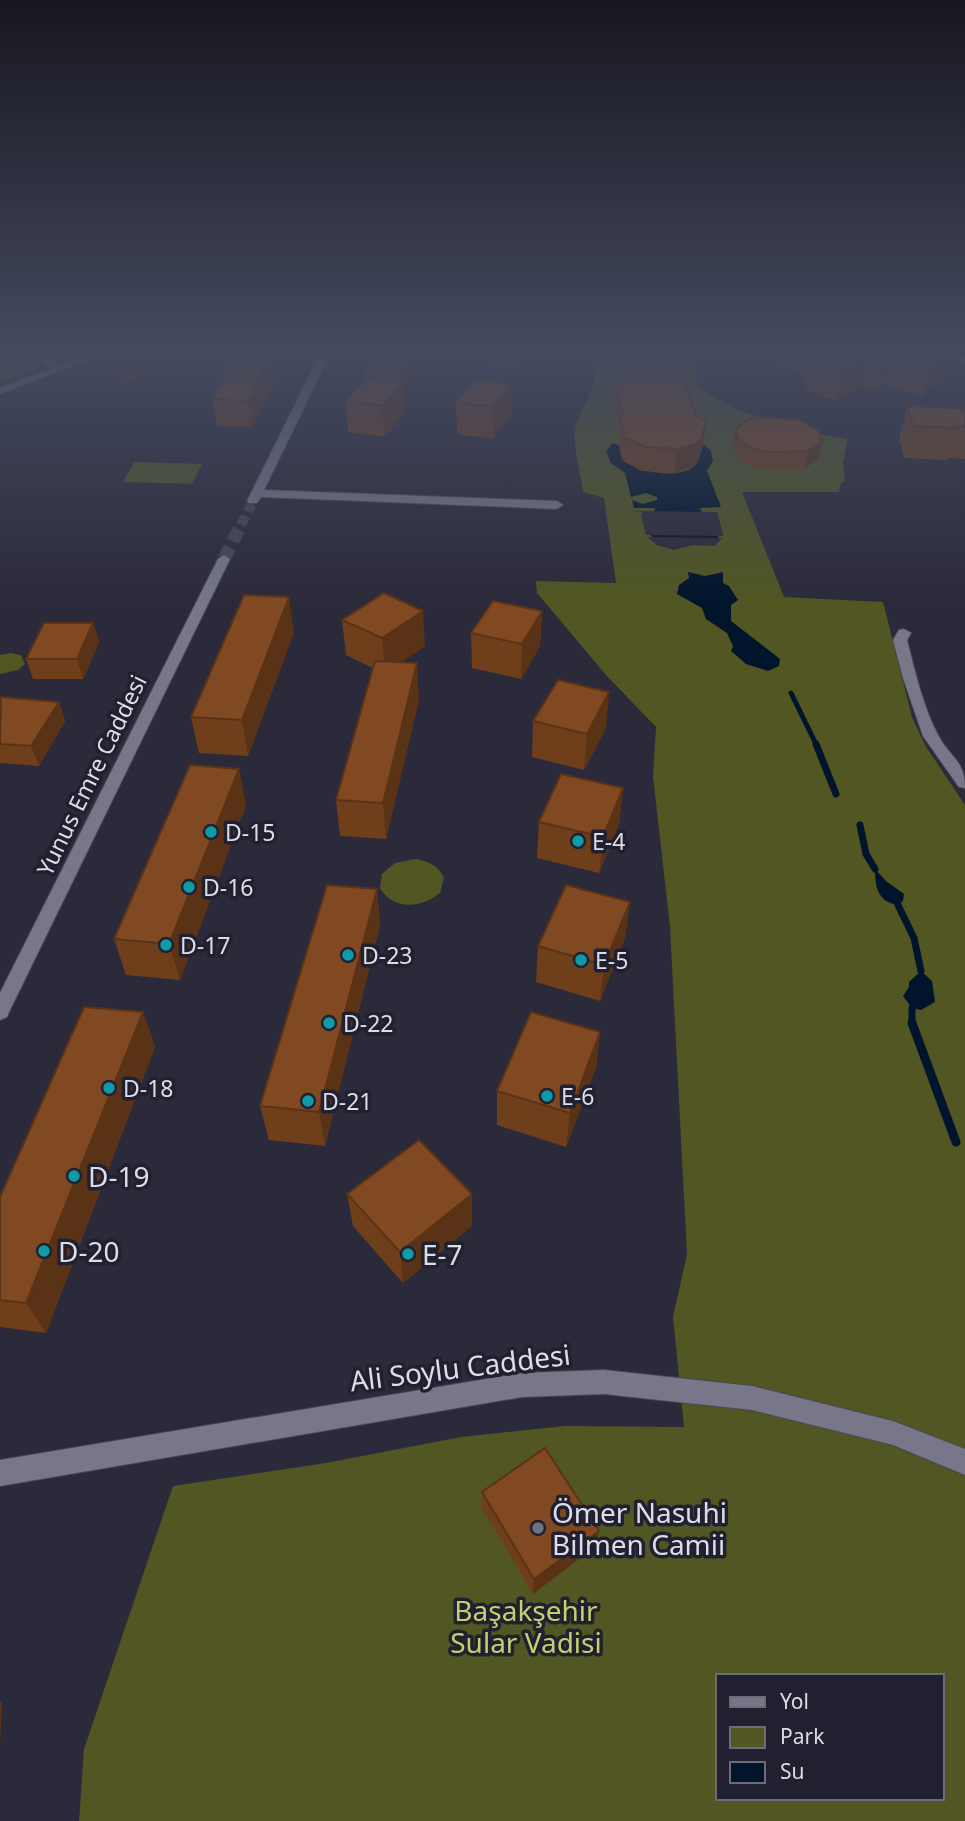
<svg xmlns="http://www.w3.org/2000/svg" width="965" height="1821" viewBox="0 0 965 1821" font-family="'Noto Sans',sans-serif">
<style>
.green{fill:#515622;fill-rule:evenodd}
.water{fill:#00142b}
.pier{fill:#2b2a3a}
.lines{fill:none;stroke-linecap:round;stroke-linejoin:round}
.stream-far2{stroke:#00142b;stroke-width:5}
.stream-far1{stroke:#00142b;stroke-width:7}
.stream{stroke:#00142b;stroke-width:9}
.minor-tunnel-far1{stroke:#464554;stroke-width:10;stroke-dasharray:10 5;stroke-linecap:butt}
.minor-tunnel{stroke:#464554;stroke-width:13;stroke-dasharray:13 7;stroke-linecap:butt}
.minor-casing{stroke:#484754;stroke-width:2}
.minor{fill:#78778a;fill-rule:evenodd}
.wall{fill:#6f3f1c}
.shaded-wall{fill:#5a3317}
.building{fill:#814921;stroke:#5a3317;stroke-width:2}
.culture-dot{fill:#0f9aa8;stroke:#212030;stroke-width:2.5}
.worship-dot{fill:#6b7280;stroke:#212030;stroke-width:2.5}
.labels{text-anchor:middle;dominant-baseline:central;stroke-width:7;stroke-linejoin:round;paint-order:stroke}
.street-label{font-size:23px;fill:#dddde7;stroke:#212030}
.poi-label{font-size:23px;fill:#dddde7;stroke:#212030;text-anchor:start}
.near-poi-label{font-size:28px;fill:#dddde7;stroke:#212030;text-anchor:start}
.near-street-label{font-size:28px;fill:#dddde7;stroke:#212030}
.near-park-label{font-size:28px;fill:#c6cf6d;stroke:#212030}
</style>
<rect width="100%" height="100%" fill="#2b2a3a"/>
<!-- green -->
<g class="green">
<polygon points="0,350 26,350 42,367 0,382"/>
<path d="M 585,350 L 687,350 L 700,389 L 740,411 L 799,430 L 848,439 L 843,462 L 845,480 L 840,485 L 839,492 L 742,492 L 784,597 L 883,602 L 912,717 L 925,745 L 965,805 L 965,1821 L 79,1821 L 84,1749 L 173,1486 L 326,1463 L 461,1437 L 565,1426 L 684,1427 L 673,1317 L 687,1254 L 670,927 L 653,776 L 656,727 L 606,675 L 537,593 L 536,581 L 616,583 L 604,498 L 583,492 C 581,475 573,447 575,432 C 579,401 609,385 585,350 ZM 718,1676 L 942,1676 L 942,1798 L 718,1798 Z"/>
<polygon points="134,462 202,464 192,484 123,482"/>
<polygon points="11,653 21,655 25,664 18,670 0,674 0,655"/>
<path d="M 415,859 C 428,861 438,865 444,878 L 440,893 C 422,908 393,911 380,888 L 382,874 L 395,863 Z"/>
</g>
<!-- water -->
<g class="water">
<path d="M 612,443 L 625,447 L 622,460 C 638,471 681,482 696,464 C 700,459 700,450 702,443 L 711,451 L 713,461 L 707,471 L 721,507 L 700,508 L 702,512 L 714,513 L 720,533 L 717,540 L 653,538 L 649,533 L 655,508 L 634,508 L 632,500 L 643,504 L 657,500 L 657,497 L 646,493 L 631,497 L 625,473 L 611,463 L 606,452 Z"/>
<polygon points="688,572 705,576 723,572 723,583 729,586 738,600 731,605 731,621 780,659 779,666 768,671 746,664 731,651 733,646 727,633 706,619 702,608 677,594 679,585 689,578"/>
<path d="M 875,869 L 886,881 L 904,894 L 903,901 L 898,905 C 878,902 875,887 875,869 Z"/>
<polygon points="921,971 932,981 935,1002 921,1010 912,1008 903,996 909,987 909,982"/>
</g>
<!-- pier -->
<g class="pier">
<polygon points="631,511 717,512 723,534 723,536 646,535 641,515 642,512"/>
<polygon points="647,537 722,538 715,546 693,545 674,550 657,545"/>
</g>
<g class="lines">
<!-- stream-far2 -->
<polyline class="stream-far2" points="791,693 817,746"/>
<!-- stream-far1 -->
<g class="stream-far1">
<polyline points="816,744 836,794"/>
<polyline points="860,825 866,854 875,869"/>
<polyline points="898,905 914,938 921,971"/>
<polyline points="912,1008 912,1025"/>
</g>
<!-- stream -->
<polyline class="stream" points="912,1023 956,1142"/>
<!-- minor-tunnel-far1 -->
<polyline class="minor-tunnel-far1" points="241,525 252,504"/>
<!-- minor-tunnel -->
<polyline class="minor-tunnel" points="224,559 242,523"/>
<!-- minor casing -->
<g class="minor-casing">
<g id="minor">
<polygon points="33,350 42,350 58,366 101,350 114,350 0,394 0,388 50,369"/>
<polygon points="322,350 332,350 264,490 557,501 563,505 557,509 261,497 257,503 249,503 247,501"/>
<polygon points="926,350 940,350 965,357 965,363"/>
<polygon points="224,555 230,559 9,1012 7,1017 0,1020 0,993 218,559"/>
<path d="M 904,629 L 911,633 L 907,640 C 915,671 923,707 938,735 C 950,758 965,760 965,788 L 959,787 L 923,736 L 903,678 L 893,640 L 899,630 Z"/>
<polygon points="604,1370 752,1386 893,1421 965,1449 965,1475 893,1445 752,1410 604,1394 522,1397 0,1486 0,1460 522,1373"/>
</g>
</g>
<!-- minor -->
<use href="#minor" class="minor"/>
</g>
<!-- wall -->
<g class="wall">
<polygon points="220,350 292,350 252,427 217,426 212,399 228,373 224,373"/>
<polygon points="369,350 430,350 404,387 405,413 384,437 348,432 346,400 366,379 364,355"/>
<polygon points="488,350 535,350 520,369 488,365"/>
<polygon points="770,350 942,350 950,352 941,382 922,396 882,384 873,390 860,386 836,401 804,389 806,375 767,362"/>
<polygon points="614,381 703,444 698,462 692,467 674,473 642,471 622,460 618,439 619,430 612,403"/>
<polygon points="511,384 511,415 493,439 457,434 456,402"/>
<polygon points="908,406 965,409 965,459 948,458 948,460 904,458 899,438"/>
<polygon points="735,430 822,442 818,459 804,469 764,470 750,466 740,461 734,454 733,448"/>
<polygon points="542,611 540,646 521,679 472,668 471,633"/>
<polygon points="342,620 425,646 401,662 419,699 386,839 340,836 336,800 373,668 346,655"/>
<polygon points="93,623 99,642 83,679 33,679 26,659"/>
<polygon points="294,632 248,756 199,753 191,717"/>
<polygon points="0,699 59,702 65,721 39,766 0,763"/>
<polygon points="533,721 606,728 584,770 532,757"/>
<polygon points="623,788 619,824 599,873 537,858 539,822"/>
<polygon points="246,805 180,980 126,975 114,939"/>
<polygon points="377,889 380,925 325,1146 269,1140 260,1106"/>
<polygon points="630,902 625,938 600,1001 536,982 538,946"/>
<polygon points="143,1012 155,1047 46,1333 0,1327 0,1197"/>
<polygon points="600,1032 596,1067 566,1147 497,1125 497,1091"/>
<polygon points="347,1194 472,1226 403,1283 353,1226"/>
<polygon points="482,1492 595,1547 533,1594 482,1508"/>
</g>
<!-- shaded-wall -->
<g class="shaded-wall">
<polygon points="123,350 181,350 182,359 120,384 113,353"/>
<polygon points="275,350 292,350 252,427 248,401"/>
<polygon points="408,350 430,350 404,387 405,413 384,437 382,406 402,383 401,359"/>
<polygon points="520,350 535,350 520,369"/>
<polygon points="950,352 941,382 922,396 930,366"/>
<polygon points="890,354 882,384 873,390 880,359"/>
<polygon points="867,355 860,386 836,401 843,370"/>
<polygon points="511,384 511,415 493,439 493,407"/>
<polygon points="706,421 703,444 698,462 692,467 674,473 677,449"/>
<polygon points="822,442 818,459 804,469 808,451"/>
<polygon points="289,597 294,632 248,756 242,720"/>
<polygon points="423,611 425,646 385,674 382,638"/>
<polygon points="542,611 540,646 521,679 522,644"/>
<polygon points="93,623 99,642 83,679 77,659"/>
<polygon points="417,663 419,699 386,839 383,803"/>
<polygon points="609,692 606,728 584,770 587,734"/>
<polygon points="59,702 65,721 39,766 31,746"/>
<polygon points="239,769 246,805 180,980 169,944"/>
<polygon points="623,788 619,824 599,873 603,837"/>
<polygon points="377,889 380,925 325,1146 319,1112"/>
<polygon points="630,902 625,938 600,1001 604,965"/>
<polygon points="143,1012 155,1047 46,1333 26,1303"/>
<polygon points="600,1032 596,1067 566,1147 570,1113"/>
<polygon points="472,1194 472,1226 403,1283 400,1252"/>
<polygon points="599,1531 595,1547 533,1594 534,1579"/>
<polygon points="0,1701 2,1702 0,1745"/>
</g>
<!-- building -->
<g class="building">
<polygon points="242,350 275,350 248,401 212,399"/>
<polygon points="369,350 408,350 401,359 364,355"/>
<polygon points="826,350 942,350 950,352 930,366 890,354 880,359 867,355 843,370 810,359"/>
<polygon points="368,377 404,382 382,406 346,400"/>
<polygon points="475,379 511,384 493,407 456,402"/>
<polygon points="684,379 696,415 706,421 701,439 696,444 677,449 645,447 624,437 620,416 623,414 614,381"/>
<polygon points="908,406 965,409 965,427 957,426 957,428 913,426"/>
<polygon points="759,417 799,420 818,430 822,442 808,451 767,452 754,449 743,443 737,437 735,430 747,420"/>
<polygon points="384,593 423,611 382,638 342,620"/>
<polygon points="244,595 289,597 242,720 191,717"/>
<polygon points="493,601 542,611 522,644 471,633"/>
<polygon points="44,623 93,623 77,659 26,659"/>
<polygon points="375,661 417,663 383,803 336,800"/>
<polygon points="558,680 609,692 587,734 533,721"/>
<polygon points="1,697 59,702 31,746 0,744"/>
<polygon points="190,765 239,769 169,944 114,939"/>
<polygon points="561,774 623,788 603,837 539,822"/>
<polygon points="327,885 377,889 319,1112 260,1106"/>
<polygon points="566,885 630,902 604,965 538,946"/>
<polygon points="84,1007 143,1012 26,1303 0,1300 0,1197"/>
<polygon points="531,1012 600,1032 570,1113 497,1091"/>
<polygon points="419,1140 472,1194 400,1252 347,1194"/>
<polygon points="545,1448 599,1531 534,1579 482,1492"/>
</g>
<!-- sky -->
<linearGradient id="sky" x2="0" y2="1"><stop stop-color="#181720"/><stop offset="0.58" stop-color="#444a60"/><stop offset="1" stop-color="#444a60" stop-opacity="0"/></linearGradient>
<rect width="965" height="605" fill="url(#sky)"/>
<!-- markers -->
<g class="culture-dot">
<circle cx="211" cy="832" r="7"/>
<circle cx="578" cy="841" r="7"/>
<circle cx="189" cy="887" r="7"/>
<circle cx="166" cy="945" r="7"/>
<circle cx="348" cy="955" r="7"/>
<circle cx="581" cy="960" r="7"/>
<circle cx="329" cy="1023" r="7"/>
<circle cx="109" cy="1088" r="7"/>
<circle cx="547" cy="1096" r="7"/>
<circle cx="308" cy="1101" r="7"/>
<circle cx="74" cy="1176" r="7"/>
<circle cx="44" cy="1251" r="7"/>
<circle cx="408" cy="1254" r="7"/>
</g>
<circle class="worship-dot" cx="538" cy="1528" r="7"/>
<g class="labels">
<!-- street labels -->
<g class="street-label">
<text transform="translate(91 775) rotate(-64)">Yunus Emre Caddesi</text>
</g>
<!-- poi labels -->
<g class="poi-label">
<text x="225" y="832">D-15</text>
<text x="592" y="841">E-4</text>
<text x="203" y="887">D-16</text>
<text x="180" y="945">D-17</text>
<text x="362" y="955">D-23</text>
<text x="595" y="960">E-5</text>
<text x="343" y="1023">D-22</text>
<text x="123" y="1088">D-18</text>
<text x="561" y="1096">E-6</text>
<text x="322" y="1101">D-21</text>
</g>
<!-- near-poi labels -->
<g class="near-poi-label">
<text x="88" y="1176">D-19</text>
<text x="58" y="1251">D-20</text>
<text x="422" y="1254">E-7</text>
<text x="552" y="1512">Ömer Nasuhi<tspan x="552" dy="32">Bilmen Camii</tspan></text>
</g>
<!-- near-street labels -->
<g class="near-street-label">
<text transform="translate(460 1367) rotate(-7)">Ali Soylu Caddesi</text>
</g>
<!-- near-park labels -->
<g class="near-park-label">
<text x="526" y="1610">Başakşehir<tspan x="526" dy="32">Sular Vadisi</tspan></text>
</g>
</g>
<!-- legend -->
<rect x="716" y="1674" width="228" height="126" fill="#212030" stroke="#6c6c79" stroke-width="2"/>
<rect x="730" y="1697" width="35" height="10" fill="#78778a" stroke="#6c6c79" stroke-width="2"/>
<text x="780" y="1709" font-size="21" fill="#dddde7">Yol</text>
<rect x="730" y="1727" width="35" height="21" fill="#515622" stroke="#6c6c79" stroke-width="2"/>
<text x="780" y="1744" font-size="21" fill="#dddde7">Park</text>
<rect x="730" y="1762" width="35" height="21" fill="#00142b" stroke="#6c6c79" stroke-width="2"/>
<text x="780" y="1779" font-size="21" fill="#dddde7">Su</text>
</svg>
